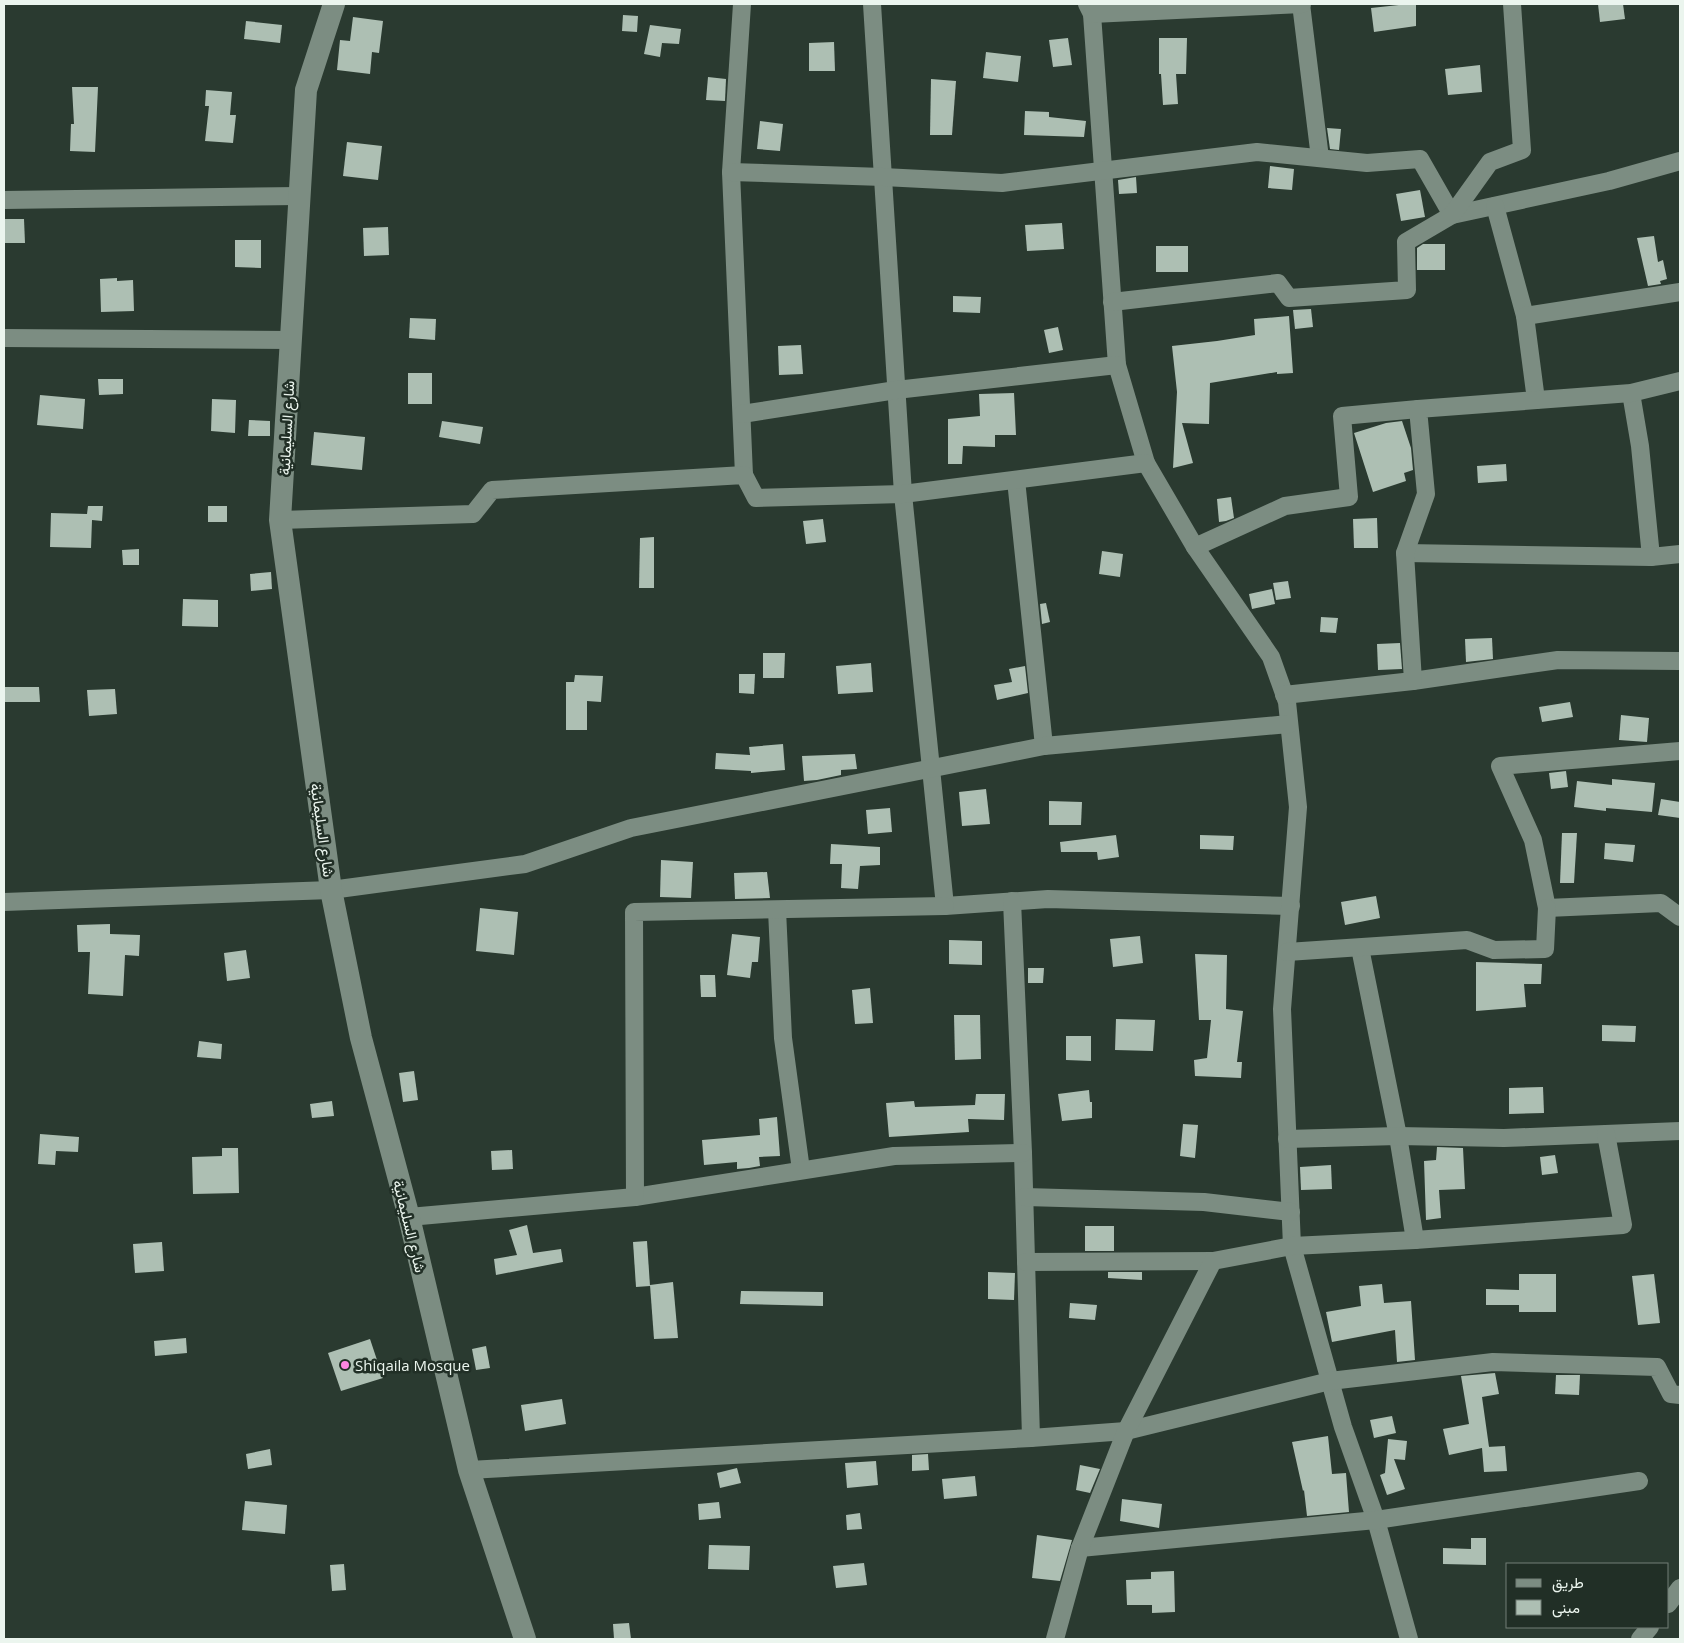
<svg xmlns="http://www.w3.org/2000/svg" width="1684" height="1643" viewBox="0 0 1684 1643" font-family="'Open Sans',Vazirmatn,sans-serif">
<style>
.building{fill:#adbfb3}
.lines{fill:none;stroke-linecap:round;stroke-linejoin:round}
.minor{stroke:#7c8d82;stroke-width:18}
.tertiary{stroke:#7c8d82;stroke-width:22}
.poi-dot{fill:#fd86e2;stroke:#212f26;stroke-width:2}
.labels{text-anchor:middle;dominant-baseline:central;stroke-width:5;stroke-linejoin:round;paint-order:stroke}
.street-label{font-size:15px;fill:#ebf5ee;stroke:#212f26}
.poi-label{font-size:15px;fill:#ebf5ee;stroke:#212f26;text-anchor:start}
</style>
<rect width="100%" height="100%" fill="#2a3a30"/>
<!-- building -->
<g class="building">
<polygon points="1408,4 1416,4 1416,26 1374,32 1371,8"/>
<polygon points="1598,4 1623,4 1625,19 1600,22"/>
<polygon points="623,15 638,16 637,32 622,31"/>
<polygon points="353,17 383,21 379,53 372,52 370,74 337,70 340,40 350,41"/>
<polygon points="246,21 282,25 280,43 244,39"/>
<polygon points="650,25 681,29 679,44 662,43 660,57 644,54"/>
<polygon points="1068,38 1072,65 1053,67 1049,40"/>
<polygon points="1159,38 1187,38 1186,74 1176,74 1178,104 1163,105 1161,74 1159,74"/>
<polygon points="834,42 835,71 809,71 809,43"/>
<polygon points="986,52 1021,56 1018,82 983,78"/>
<polygon points="1480,65 1482,92 1448,95 1445,69"/>
<polygon points="708,77 726,79 725,101 706,100"/>
<polygon points="931,79 956,81 952,135 930,135"/>
<polygon points="72,87 98,87 95,152 70,151 71,124 74,124"/>
<polygon points="206,90 232,92 230,115 236,115 233,143 205,141 209,106 205,106"/>
<polygon points="1025,111 1049,112 1049,117 1086,121 1084,137 1024,135"/>
<polygon points="760,121 783,124 780,151 757,149"/>
<polygon points="1327,128 1341,129 1339,150 1330,149"/>
<polygon points="347,142 382,146 378,180 343,176"/>
<polygon points="1270,166 1294,169 1292,190 1268,188"/>
<polygon points="1136,177 1137,193 1119,194 1118,180"/>
<polygon points="1420,190 1425,217 1401,221 1396,194"/>
<polygon points="4,219 24,219 25,243 4,243"/>
<polygon points="1062,223 1064,249 1027,251 1025,225"/>
<polygon points="388,227 389,255 364,256 363,228"/>
<polygon points="1654,236 1658,262 1663,260 1667,279 1660,281 1661,284 1648,286 1637,238"/>
<polygon points="235,240 261,240 261,268 235,267"/>
<polygon points="1423,244 1445,244 1445,270 1417,270 1417,248"/>
<rect x="1156" y="246" width="32" height="26"/>
<polygon points="117,278 117,281 133,280 134,311 101,312 100,279"/>
<polygon points="953,296 981,297 980,313 953,312"/>
<polygon points="1311,309 1313,327 1295,329 1293,310"/>
<polygon points="1289,316 1293,373 1277,374 1277,372 1210,383 1209,424 1182,423 1193,463 1173,468 1177,392 1172,346 1217,341 1255,335 1254,319"/>
<polygon points="410,318 436,319 435,340 409,338"/>
<polygon points="1058,327 1063,350 1049,353 1044,330"/>
<polygon points="801,345 803,374 779,375 778,346"/>
<rect x="408" y="373" width="24" height="31"/>
<polygon points="98,379 123,379 123,394 99,395"/>
<polygon points="1014,393 1016,435 995,435 995,447 963,446 962,464 948,464 948,419 980,416 979,394"/>
<polygon points="40,395 85,399 83,429 37,425"/>
<polygon points="212,399 236,400 235,433 211,431"/>
<polygon points="249,420 270,421 270,436 248,436"/>
<polygon points="442,421 483,427 480,444 439,437"/>
<polygon points="1402,421 1411,448 1413,470 1404,473 1406,481 1373,492 1354,433 1386,423"/>
<polygon points="314,432 365,437 362,470 311,465"/>
<polygon points="1506,464 1507,481 1478,483 1477,466"/>
<polygon points="1231,497 1234,518 1226,521 1219,522 1217,499"/>
<polygon points="88,506 103,506 102,521 92,520 91,548 50,547 51,513 87,514"/>
<rect x="208" y="506" width="19" height="16"/>
<polygon points="1377,518 1378,548 1354,548 1353,519"/>
<polygon points="823,519 826,542 806,544 803,521"/>
<polygon points="654,537 654,588 639,588 640,538"/>
<polygon points="139,549 139,565 123,565 122,550"/>
<polygon points="1102,551 1123,554 1120,577 1099,574"/>
<polygon points="271,572 272,589 251,591 250,574"/>
<polygon points="1288,581 1291,598 1276,600 1273,583"/>
<polygon points="1272,589 1275,604 1252,609 1249,594"/>
<polygon points="183,599 218,600 218,627 182,626"/>
<polygon points="1046,603 1050,622 1042,624 1040,604"/>
<polygon points="1321,617 1338,618 1336,633 1320,632"/>
<polygon points="1492,638 1493,659 1466,662 1465,639"/>
<polygon points="1400,643 1402,669 1378,670 1377,644"/>
<polygon points="763,653 785,653 784,678 763,678"/>
<polygon points="871,663 873,692 838,694 836,666"/>
<polygon points="1025,666 1028,693 997,700 994,685 1012,682 1009,669"/>
<polygon points="739,674 755,674 754,694 739,693"/>
<polygon points="575,675 603,676 601,702 587,701 587,730 566,730 566,682 574,682"/>
<polygon points="4,687 39,687 40,702 5,702"/>
<polygon points="115,689 117,714 89,716 87,690"/>
<polygon points="1570,702 1573,717 1542,722 1539,707"/>
<polygon points="1621,715 1649,718 1647,742 1619,740"/>
<polygon points="783,744 785,770 751,773 751,771 715,769 716,753 750,755 749,747"/>
<polygon points="855,754 857,769 841,770 841,775 817,780 804,781 802,756"/>
<polygon points="1566,771 1568,787 1551,789 1549,773"/>
<polygon points="1612,779 1655,783 1652,812 1606,808 1606,811 1574,807 1577,781 1612,785"/>
<polygon points="986,789 990,824 962,826 959,792"/>
<polygon points="1661,799 1680,802 1680,818 1658,815"/>
<polygon points="1049,801 1082,802 1081,825 1049,825"/>
<polygon points="890,808 892,832 868,834 866,810"/>
<polygon points="1562,833 1577,833 1574,883 1560,883"/>
<polygon points="1116,835 1119,857 1098,860 1097,852 1061,852 1060,842"/>
<polygon points="1200,835 1234,836 1233,850 1200,849"/>
<polygon points="1605,843 1635,845 1633,862 1604,859"/>
<polygon points="831,844 880,847 880,865 860,866 858,889 841,888 842,864 830,864"/>
<polygon points="661,860 693,862 691,898 660,897"/>
<polygon points="767,872 770,898 735,899 734,873"/>
<polygon points="1376,896 1380,918 1345,925 1341,902"/>
<polygon points="480,908 518,912 514,955 476,951"/>
<polygon points="110,924 110,934 140,935 139,956 125,955 123,996 88,994 90,952 78,952 77,925"/>
<polygon points="732,934 760,937 758,962 752,962 750,978 727,975"/>
<polygon points="1140,936 1143,963 1113,967 1110,939"/>
<polygon points="949,940 982,941 982,965 949,964"/>
<polygon points="246,950 250,978 227,981 224,953"/>
<polygon points="1195,954 1227,955 1226,1009 1243,1011 1237,1062 1242,1062 1241,1078 1195,1076 1194,1060 1207,1058 1211,1020 1199,1020"/>
<polygon points="1476,962 1542,964 1541,984 1524,984 1526,1007 1476,1011"/>
<polygon points="1028,968 1044,968 1043,983 1028,983"/>
<polygon points="700,975 715,975 716,997 701,997"/>
<polygon points="870,988 873,1023 855,1024 852,990"/>
<polygon points="954,1015 980,1015 981,1059 955,1060"/>
<polygon points="1116,1019 1155,1020 1153,1051 1115,1050"/>
<polygon points="1602,1025 1636,1026 1635,1042 1602,1041"/>
<polygon points="1066,1036 1091,1036 1091,1061 1066,1060"/>
<polygon points="199,1041 222,1044 221,1059 197,1057"/>
<polygon points="414,1071 418,1100 403,1102 399,1073"/>
<polygon points="1543,1087 1544,1113 1509,1114 1509,1088"/>
<polygon points="1089,1090 1090,1102 1092,1102 1092,1118 1062,1121 1058,1094"/>
<polygon points="976,1094 1005,1094 1004,1120 968,1119 969,1132 889,1137 886,1103 914,1101 915,1107 975,1105"/>
<polygon points="332,1101 334,1116 312,1118 310,1104"/>
<polygon points="777,1117 780,1156 759,1157 760,1166 749,1168 737,1169 737,1162 704,1165 702,1140 760,1135 759,1119"/>
<polygon points="1183,1124 1198,1125 1195,1158 1180,1156"/>
<polygon points="40,1134 79,1137 78,1152 56,1151 55,1165 38,1164"/>
<polygon points="1437,1147 1463,1148 1465,1189 1439,1190 1441,1218 1426,1220 1424,1161 1436,1160"/>
<polygon points="222,1148 238,1148 239,1193 193,1194 192,1157 222,1156"/>
<polygon points="512,1150 513,1169 492,1170 491,1151"/>
<polygon points="1555,1155 1558,1173 1542,1175 1540,1157"/>
<polygon points="1331,1165 1332,1189 1301,1190 1300,1167"/>
<polygon points="527,1225 533,1253 561,1249 563,1262 496,1275 494,1259 517,1255 509,1230"/>
<rect x="1085" y="1226" width="29" height="25"/>
<polygon points="647,1241 650,1286 636,1287 633,1242"/>
<polygon points="162,1242 164,1271 135,1273 133,1244"/>
<polygon points="988,1272 1015,1273 1014,1300 988,1299"/>
<polygon points="1108,1272 1142,1272 1142,1280 1108,1278"/>
<polygon points="1519,1274 1556,1274 1556,1312 1519,1312 1519,1305 1486,1305 1486,1289 1519,1290"/>
<polygon points="1654,1274 1660,1323 1638,1325 1632,1276"/>
<polygon points="673,1282 678,1338 654,1339 650,1285"/>
<polygon points="1382,1284 1384,1303 1411,1301 1415,1360 1397,1362 1395,1330 1332,1342 1326,1312 1361,1306 1359,1286"/>
<polygon points="741,1291 823,1292 823,1306 740,1304"/>
<polygon points="1070,1303 1097,1305 1095,1320 1069,1318"/>
<polygon points="186,1338 187,1353 155,1356 154,1341"/>
<polygon points="370,1339 383,1378 341,1391 328,1353"/>
<polygon points="486,1346 490,1368 476,1370 472,1349"/>
<polygon points="1495,1373 1499,1394 1482,1397 1489,1447 1487,1447 1505,1446 1507,1471 1484,1472 1482,1448 1449,1455 1443,1429 1469,1424 1461,1376"/>
<polygon points="1556,1375 1580,1375 1579,1395 1555,1394"/>
<polygon points="562,1399 566,1424 525,1431 521,1405"/>
<polygon points="1392,1416 1396,1433 1374,1438 1370,1420"/>
<polygon points="1328,1436 1332,1474 1346,1473 1349,1512 1307,1516 1304,1490 1303,1491 1292,1442"/>
<polygon points="1388,1439 1407,1441 1405,1460 1394,1459 1405,1489 1387,1495 1380,1475 1385,1473"/>
<polygon points="270,1449 272,1465 248,1469 246,1454"/>
<polygon points="928,1454 929,1470 912,1471 912,1455"/>
<polygon points="876,1461 878,1485 847,1488 845,1463"/>
<polygon points="1080,1465 1100,1469 1090,1493 1076,1490"/>
<polygon points="737,1468 741,1483 720,1488 717,1473"/>
<polygon points="975,1476 977,1496 944,1499 942,1479"/>
<polygon points="1122,1499 1162,1504 1159,1528 1120,1521"/>
<polygon points="245,1501 287,1505 285,1534 242,1530"/>
<polygon points="719,1502 721,1518 699,1520 698,1504"/>
<polygon points="860,1513 862,1529 847,1530 846,1515"/>
<polygon points="1037,1535 1072,1540 1060,1581 1032,1578"/>
<polygon points="1471,1538 1486,1538 1486,1565 1443,1564 1443,1548 1471,1549"/>
<polygon points="709,1545 750,1546 749,1570 708,1569"/>
<polygon points="864,1563 867,1585 836,1588 833,1566"/>
<polygon points="344,1564 346,1590 332,1591 330,1565"/>
<polygon points="1174,1571 1175,1612 1152,1613 1152,1605 1127,1605 1126,1580 1151,1579 1151,1572"/>
<polygon points="629,1623 631,1639 614,1639 613,1624"/>
</g>
<g class="lines">
<!-- minor -->
<g class="minor">
<polyline points="742,4 731,172 744,475"/>
<polyline points="872,4 903,494 945,906 1048,899 1291,906"/>
<polyline points="1087,4 1092,14 1117,365 1146,463 1195,547 1271,657 1287,702 1298,807 1282,1009 1292,1246 1343,1427 1376,1520 1409,1639"/>
<polyline points="1301,4 1320,158"/>
<polyline points="1092,14 1302,4"/>
<polyline points="731,172 883,177 1002,183 1257,152 1367,163 1420,159 1452,215 1609,181 1680,161"/>
<polyline points="4,200 299,196"/>
<polyline points="1495,206 1525,316"/>
<polyline points="1112,302 1278,283 1289,298 1407,290 1406,242 1452,215 1490,162 1522,150 1512,4"/>
<polyline points="4,338 291,340"/>
<polyline points="1631,393 1640,446 1651,557"/>
<polyline points="1536,400 1525,316 1680,292"/>
<polyline points="742,414 896,390 1117,365"/>
<polyline points="1016,480 1044,746"/>
<polyline points="280,520 473,514 492,490 744,475 756,498 903,494 1146,463"/>
<polyline points="1195,547 1285,506 1349,497 1342,416 1418,409"/>
<polyline points="1405,553 1651,557 1680,554"/>
<polyline points="1413,681 1558,660 1680,661"/>
<polyline points="1284,695 1413,681 1405,553 1426,494 1418,409 1631,393 1680,381"/>
<polyline points="1680,751 1500,766 1533,840 1547,908 1661,903 1680,917"/>
<polyline points="1012,901 1023,1153 1031,1438"/>
<polyline points="4,902 331,890 525,864 631,828 1044,746 1289,724"/>
<polyline points="777,910 783,1038 801,1170"/>
<polyline points="1360,948 1398,1136 1415,1240"/>
<polyline points="1287,952 1467,940 1494,950 1545,949 1547,908"/>
<polyline points="1287,1139 1398,1136 1504,1138 1680,1131"/>
<polyline points="635,1197 894,1156 1023,1153"/>
<polyline points="1025,1197 1204,1202 1291,1212"/>
<polyline points="409,1217 635,1197 634,912 945,906"/>
<polyline points="1026,1262 1213,1261"/>
<polyline points="469,1470 1031,1438 1126,1431 1330,1381 1493,1362 1657,1367 1671,1394 1680,1395"/>
<polyline points="1080,1548 1376,1520 1639,1481"/>
<polyline points="1668,1604 1680,1588"/>
<polyline points="1055,1639 1080,1548 1126,1431 1213,1261 1292,1246 1415,1240 1623,1225 1606,1134"/>
<polyline points="1640,1639 1650,1627"/>
</g>
<!-- tertiary -->
<polyline class="tertiary" points="334,4 306,90 280,520 331,890 361,1038 409,1217 469,1470 525,1639"/>
</g>
<!-- markers -->
<circle class="poi-dot" cx="345" cy="1365" r="5"/>
<g class="labels">
<!-- street labels -->
<g class="street-label">
<text transform="translate(286 428) rotate(-87)">شارع السليمانية</text>
<text transform="translate(323 830) rotate(82)">شارع السليمانية</text>
<text transform="translate(410 1226) rotate(76)">شارع السليمانية</text>
</g>
<!-- poi labels -->
<g class="poi-label">
<text x="355" y="1365">Shiqaila Mosque</text>
</g>
</g>
<!-- border -->
<rect width="1684" height="1643" fill="none" stroke="#ebf5ee" stroke-width="10"/>
<!-- legend -->
<rect x="1506" y="1563" width="162" height="65" fill="#212f26" stroke="#727e76"/>
<rect x="1516" y="1579" width="25" height="8" fill="#7c8d82" stroke="#727e76"/>
<text x="1552" y="1588" font-size="15" fill="#ebf5ee">طريق</text>
<rect x="1516" y="1600" width="25" height="15" fill="#adbfb3" stroke="#727e76"/>
<text x="1552" y="1613" font-size="15" fill="#ebf5ee">مبنى</text>
</svg>
